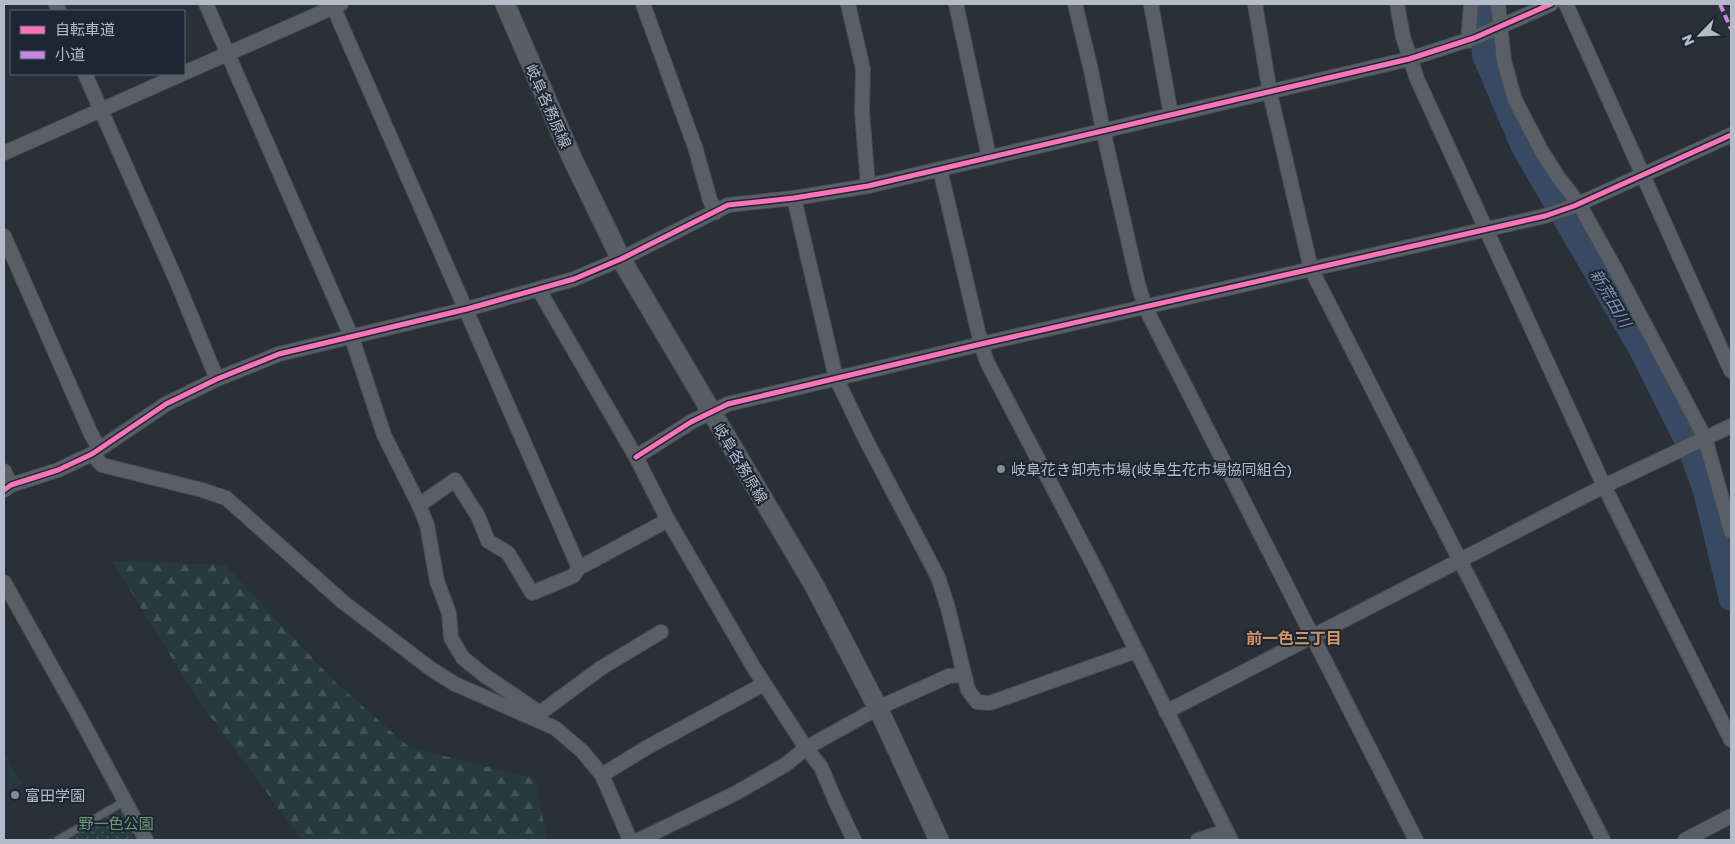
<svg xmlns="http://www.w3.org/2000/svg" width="1735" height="844" viewBox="0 0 1735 844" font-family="'Golos Text','Noto Sans JP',sans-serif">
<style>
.grass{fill:#273a3e}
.forest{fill:url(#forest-firs)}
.park{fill:url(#park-dots)}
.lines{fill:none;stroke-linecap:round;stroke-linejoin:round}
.river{stroke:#384963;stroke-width:24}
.lane-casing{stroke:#484c53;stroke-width:9}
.street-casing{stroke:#484c53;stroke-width:16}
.secondary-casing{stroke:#484c53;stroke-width:21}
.lane{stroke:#5a5e66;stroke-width:7}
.street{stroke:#5a5e66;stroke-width:14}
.secondary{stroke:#595d64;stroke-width:19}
.quiet{stroke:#c787e3;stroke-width:4;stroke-dasharray:8 4;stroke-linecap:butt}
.cycleway-casing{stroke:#1d2633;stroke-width:8}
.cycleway{stroke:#fb73b8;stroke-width:5}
.poi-dot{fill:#848b96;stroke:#1d2633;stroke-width:2}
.labels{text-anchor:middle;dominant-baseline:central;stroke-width:4;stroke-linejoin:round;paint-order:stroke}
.street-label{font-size:15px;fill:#b4bcc9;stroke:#1d2633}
.poi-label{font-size:15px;fill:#b4bcc9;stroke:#1d2633;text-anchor:start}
.park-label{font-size:15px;fill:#6b9a76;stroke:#1d2633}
.water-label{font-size:16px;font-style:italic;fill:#7c92b1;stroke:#1d2633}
.neighbourhood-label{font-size:16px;font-weight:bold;fill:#d59563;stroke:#1d2633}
</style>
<defs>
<pattern id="forest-firs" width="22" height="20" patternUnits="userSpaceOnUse" patternTransform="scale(1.25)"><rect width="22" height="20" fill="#273a3e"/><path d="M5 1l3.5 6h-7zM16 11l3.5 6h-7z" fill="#445559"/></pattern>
<pattern id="park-dots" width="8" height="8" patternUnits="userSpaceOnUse" patternTransform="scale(1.25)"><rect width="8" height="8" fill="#273a3e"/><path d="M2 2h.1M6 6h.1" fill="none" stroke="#445559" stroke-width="1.8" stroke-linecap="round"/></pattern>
</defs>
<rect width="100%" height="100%" fill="#2a3038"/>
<!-- grass -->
<polygon class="grass" points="4,751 22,784 4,794"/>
<!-- forest -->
<polygon class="forest" points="112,561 225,565 334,681 409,747 535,779 547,840 302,840 198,700"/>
<!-- park -->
<polygon class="park" points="122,801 143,840 46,840"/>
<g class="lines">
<!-- river -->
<polyline class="river" points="1480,4 1484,55 1523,147 1640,348 1689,446 1705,491 1731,599"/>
<!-- lane casing -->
<g class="lane-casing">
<polyline id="lane" points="58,840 125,801"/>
</g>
<!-- street casing -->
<g class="street-casing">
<g id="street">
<polyline points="56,4 59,11"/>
<polyline points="206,4 352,338 384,435 419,505 427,525 437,581 449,613 451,638 463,658 484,675 540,713"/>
<polyline points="332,4 579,568"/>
<polyline points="643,4 695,147 710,200 716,212"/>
<polyline points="848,4 863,69 862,112 868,186"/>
<polyline points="956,4 989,157"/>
<polyline points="1075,4 1091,70 1103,130 1138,284 1145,307 1416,840"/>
<polyline points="1151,4 1171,115"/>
<polyline points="1255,4 1270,93 1311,269 1603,840"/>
<polyline points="1397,4 1403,37 1417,79 1604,486 1731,740"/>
<polyline points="1498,4 1504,61 1515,100 1541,150 1558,177 1579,204 1617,272 1705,438 1731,531"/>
<polyline points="1566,4 1731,371"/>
<polyline points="1468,41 1471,4"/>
<polyline points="184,73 341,4"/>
<polyline points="85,74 177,282 217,379"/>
<polyline points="4,153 182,74"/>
<polyline points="940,169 981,344 987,362 1095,568 1231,840"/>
<polyline points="794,198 836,378 866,440 938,577 948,608 968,690 977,702 990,703 1136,651"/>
<polyline points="4,236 91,434 99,448"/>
<polyline points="539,290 636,457 668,520 754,668 806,748 821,767 835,800 854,840"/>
<polyline points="92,454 102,465 202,490 226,498 343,602 431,669 455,684 555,728 582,751 602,775 630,840"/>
<polyline points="636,457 691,422 728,404 981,344 1545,216 1574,206 1731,135"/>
<polyline points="4,471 11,485"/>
<polyline points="4,490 11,485 58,470 92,454 166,404 217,379 279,354 467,309 574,279 621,259 728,205 794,198 868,186 1409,59 1474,38 1551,4"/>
<polyline points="419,505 455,480 478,516 488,541 508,553 532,593 573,576 579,568 668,520"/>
<polyline points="4,582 78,714 146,840"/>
<polyline points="1166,712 1604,486 1731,426"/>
<polyline points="536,719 540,713 601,668 661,632"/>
<polyline points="602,775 646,748 764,684"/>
<polyline points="639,840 734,794 785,765 806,748 878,708 949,676 963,675"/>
<polyline points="1198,840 1226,831"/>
<polyline points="1685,840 1731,816"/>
</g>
</g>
<!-- secondary casing -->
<g class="secondary-casing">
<polyline id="secondary" points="505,4 572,158 621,259 814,585 878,708 939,840"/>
</g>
<!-- lane -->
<use href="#lane" class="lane"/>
<!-- street -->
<use href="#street" class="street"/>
<!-- secondary -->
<use href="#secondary" class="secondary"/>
<!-- quiet -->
<polyline class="quiet" points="1720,4 1731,29"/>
<!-- cycleway casing -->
<g class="cycleway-casing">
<g id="cycleway">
<polyline points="636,457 691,422 728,404 981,344 1545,216 1574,206 1731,135"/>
<polyline points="4,490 11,485 58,470 92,454 166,404 217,379 279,354 467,309 574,279 621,259 728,205 794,198 868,186 1409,59 1474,38 1551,4"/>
</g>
</g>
<!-- cycleway -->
<use href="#cycleway" class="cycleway"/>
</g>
<!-- markers -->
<g class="poi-dot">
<circle cx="1001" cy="469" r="5"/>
<circle cx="15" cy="795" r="5"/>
</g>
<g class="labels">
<!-- street labels -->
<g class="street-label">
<text transform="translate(549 106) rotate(66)">岐阜各務原線</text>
<text transform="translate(741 463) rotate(59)">岐阜各務原線</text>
</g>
<!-- poi labels -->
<g class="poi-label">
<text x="1011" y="469">岐阜花き卸売市場(岐阜生花市場協同組合)</text>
<text x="25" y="795">富田学園</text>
</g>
<!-- park labels -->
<g class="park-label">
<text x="116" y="823">野一色公園</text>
</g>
<!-- water labels -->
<g class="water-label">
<text transform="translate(1611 298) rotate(60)">新荒田川</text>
</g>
<!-- neighbourhood labels -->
<g class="neighbourhood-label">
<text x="1294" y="638">前一色三丁目</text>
</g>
</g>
<!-- border -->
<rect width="1735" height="844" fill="none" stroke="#b4bcc9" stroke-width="10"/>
<!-- legend -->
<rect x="10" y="10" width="175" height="65" fill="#1d2633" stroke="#59626f"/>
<rect x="20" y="26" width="25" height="8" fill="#fb73b8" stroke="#59626f"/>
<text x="55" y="35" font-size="15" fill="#b4bcc9">自転車道</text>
<rect x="20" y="51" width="25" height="8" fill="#c787e3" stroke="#59626f"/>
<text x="55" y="60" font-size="15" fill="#b4bcc9">小道</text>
<!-- north arrow -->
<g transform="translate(1700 35) rotate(246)" stroke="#1d2633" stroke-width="4" paint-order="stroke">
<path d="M0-4L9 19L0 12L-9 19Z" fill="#b4bcc9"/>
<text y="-8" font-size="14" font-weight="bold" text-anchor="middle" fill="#b4bcc9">N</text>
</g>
</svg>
